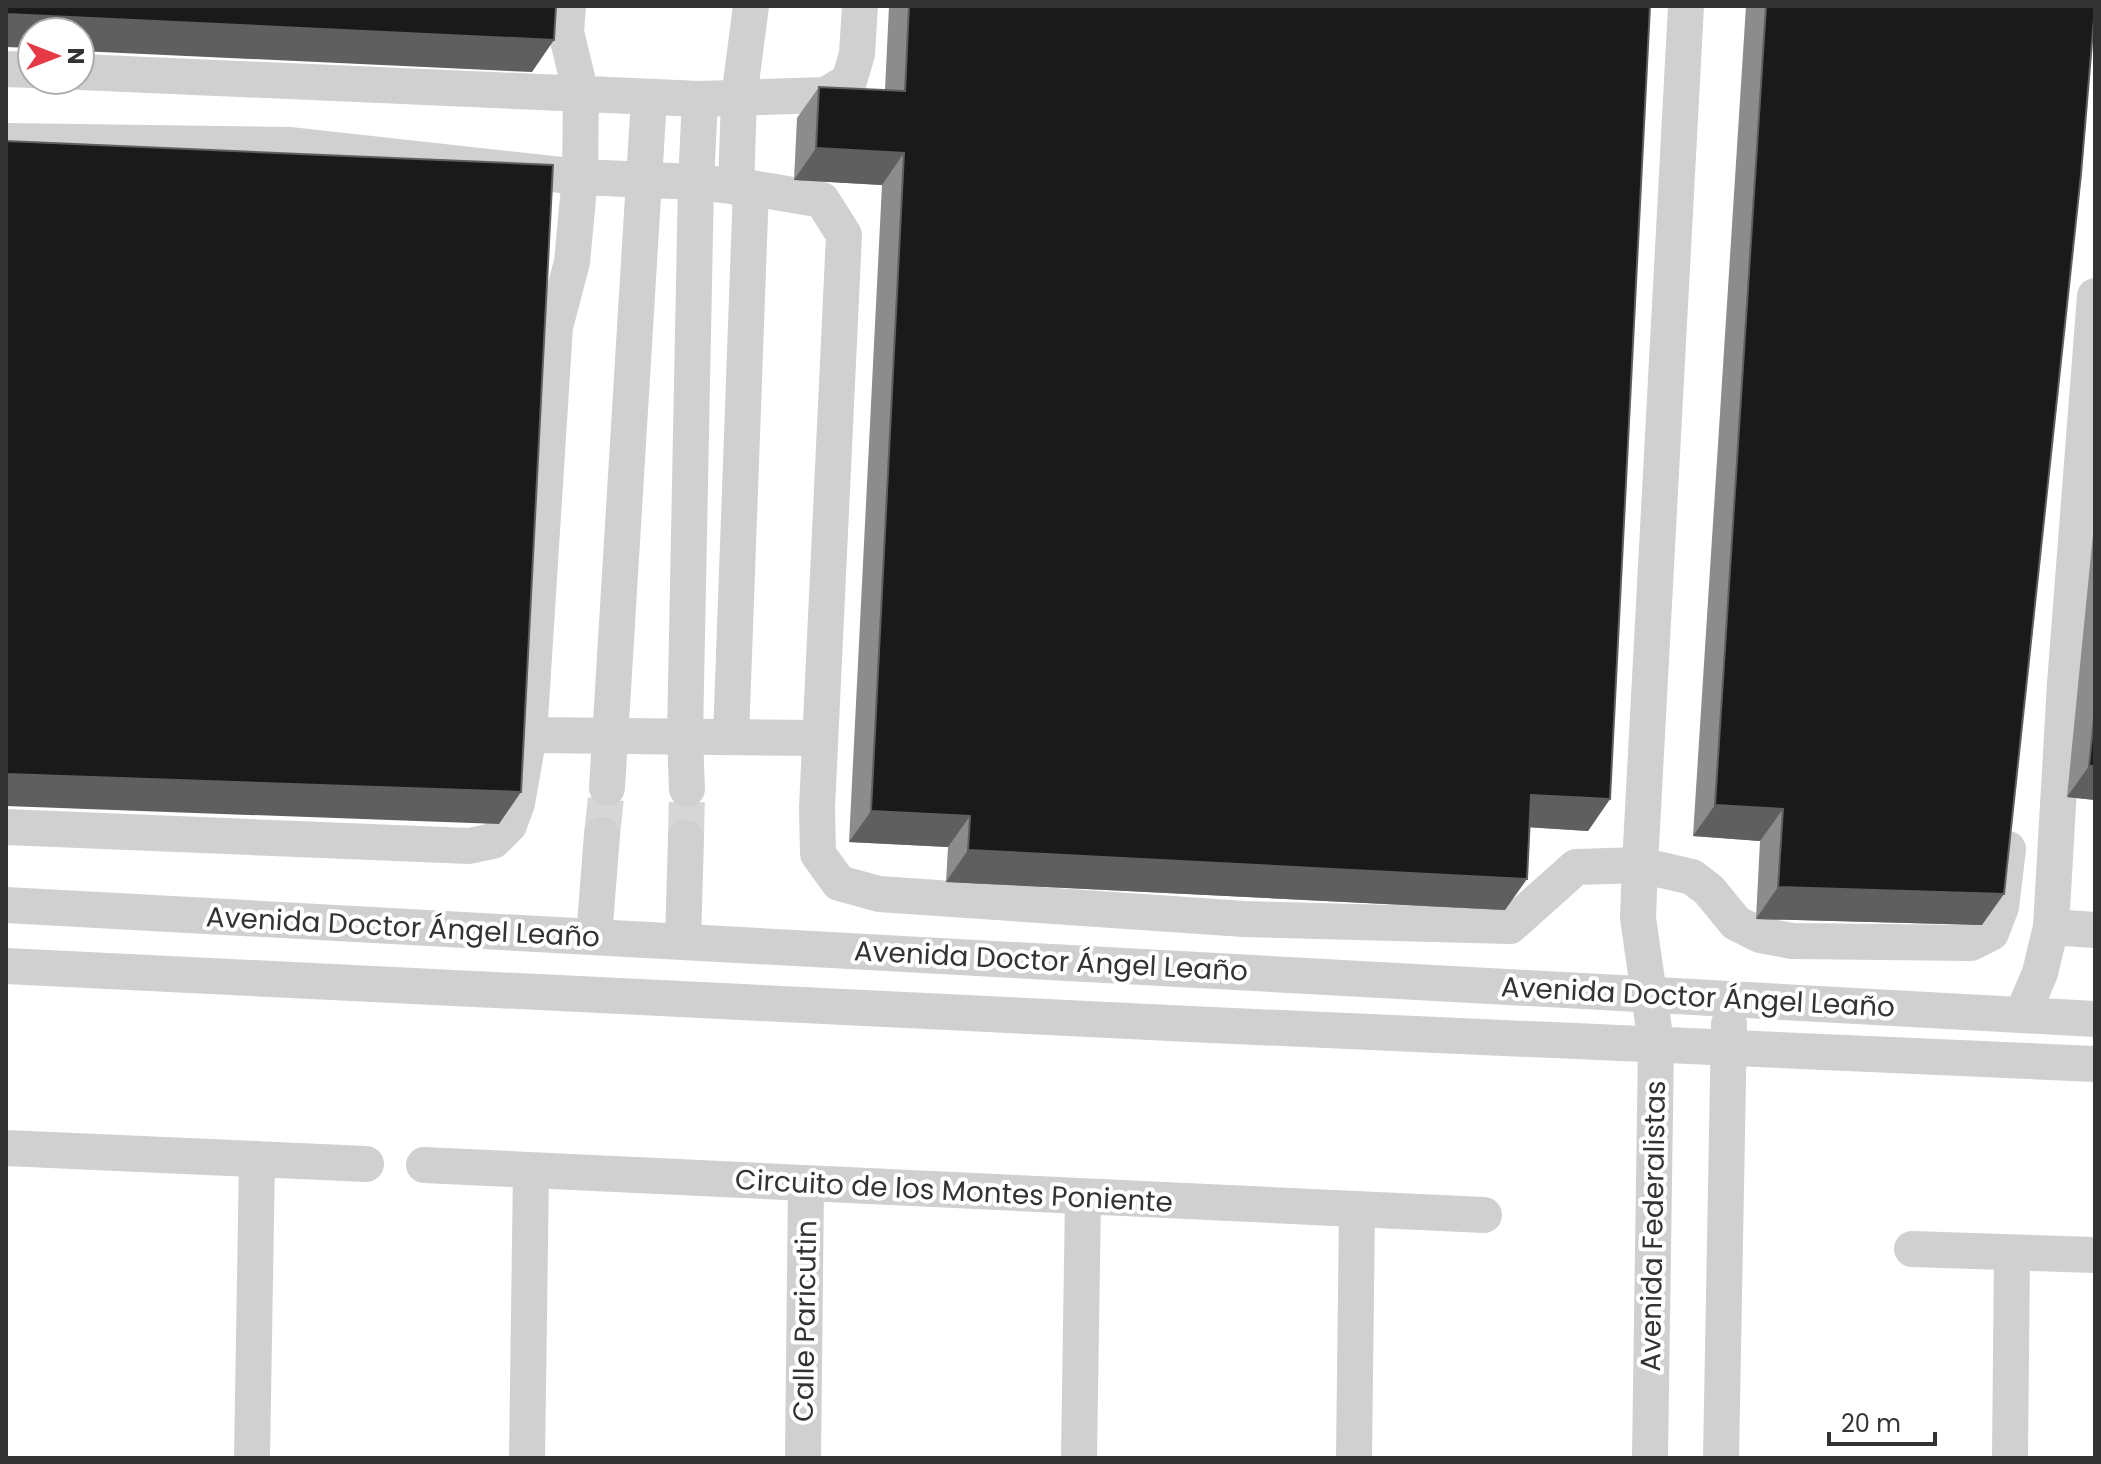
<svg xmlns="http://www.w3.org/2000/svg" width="2101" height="1464" viewBox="0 0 2101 1464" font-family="Poppins,sans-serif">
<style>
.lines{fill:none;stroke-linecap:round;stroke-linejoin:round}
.minor-tunnel{stroke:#d6d6d6;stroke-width:36;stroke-dasharray:36 18;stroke-linecap:butt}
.minor{stroke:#d0d0d0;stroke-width:36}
.wall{fill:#8c8c8c}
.shaded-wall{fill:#5f5f5f}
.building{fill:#1a1a1a;stroke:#5f5f5f;stroke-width:2}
.labels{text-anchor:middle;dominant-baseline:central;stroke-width:8;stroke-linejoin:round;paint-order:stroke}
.street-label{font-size:28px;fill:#333;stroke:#fff}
</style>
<rect width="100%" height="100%" fill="#fff"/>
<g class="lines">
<!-- minor-tunnel -->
<g class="minor-tunnel">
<polyline points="602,835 607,788"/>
<polyline points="686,838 687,789"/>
</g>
<!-- minor -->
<g class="minor">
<polyline points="6,69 32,70"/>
<polyline points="80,72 700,99 826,95 849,81 857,54 860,6"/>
<polyline points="6,141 289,145 580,177 696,182 751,188 822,200 844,235 817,808 818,854 839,883 879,894 1244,919 1510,926 1576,867 1640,865 1692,877 1709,890 1736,923 1760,935 1792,941 1971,943 1991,933 2001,907 2008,849"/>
<polyline points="736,187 739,98 751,6"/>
<polyline points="529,735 819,738"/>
<polyline points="731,737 751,188"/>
<polyline points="607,788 649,98"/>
<polyline points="687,789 685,736 696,182 700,99"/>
<polyline points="6,827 469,846 493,841 509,825 517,803 529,735 555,327 572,262 580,177 581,94 566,32 568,6"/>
<polyline points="6,905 2095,1019"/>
<polyline points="2051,927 2065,683 2095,296"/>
<polyline points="594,937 602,835"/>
<polyline points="683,941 686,838"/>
<polyline points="6,966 1211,1025 2095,1064"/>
<polyline points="2022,1015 2040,973 2051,927 2095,930"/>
<polyline points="6,1148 366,1164"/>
<polyline points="424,1165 1484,1215"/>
<polyline points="1912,1249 2095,1255"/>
<polyline points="252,1458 257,1159"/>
<polyline points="527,1458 531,1171"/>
<polyline points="803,1458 806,1184"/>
<polyline points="1079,1458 1083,1197"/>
<polyline points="1354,1458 1357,1210"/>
<polyline points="1650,1458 1656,1043 1638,918 1640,865 1686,6"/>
<polyline points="1721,1458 1729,1024"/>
<polyline points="2010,1458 2012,1253"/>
</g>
</g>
<!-- wall -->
<g class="wall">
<polygon points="889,6 1650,6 1610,799 1588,831 1529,827 1505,910 946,882 948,847 849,842 882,185 794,180 797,118 819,87 885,90"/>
<polygon points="1746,6 2095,6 1982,925 1756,919 1760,841 1693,836"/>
<polygon points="2095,514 2095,800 2067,797"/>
</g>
<!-- shaded-wall -->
<g class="shaded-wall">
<polygon points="6,14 554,40 532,72 80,51 80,32 32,32 32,48 6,47"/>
<polygon points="816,148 904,153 882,185 794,180"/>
<polygon points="2089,766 2095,766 2095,800 2067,797"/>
<polygon points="6,774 521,792 499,824 6,806"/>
<polygon points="1531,795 1610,799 1588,831 1509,826"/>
<polygon points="1715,805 1783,809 1760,841 1693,836"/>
<polygon points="871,811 970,816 948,847 849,842"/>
<polygon points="968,850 1527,879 1505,910 946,882"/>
<polygon points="1778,887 2004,894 1982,925 1756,919"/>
</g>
<!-- building -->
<g class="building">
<polygon points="6,6 556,6 554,40 6,14"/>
<polygon points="909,6 1650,6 1610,799 1531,795 1527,879 968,850 970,816 871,811 904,153 816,148 819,87 905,91"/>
<polygon points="1766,6 2095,6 2081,174 2004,894 1778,887 1783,809 1715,805"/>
<polygon points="6,141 553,165 521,792 6,774"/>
<polygon points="2095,708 2095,766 2089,766"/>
</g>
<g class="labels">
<!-- street labels -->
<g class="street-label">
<text transform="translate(403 927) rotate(3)">Avenida Doctor Ángel Leaño</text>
<text transform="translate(1051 961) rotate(3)">Avenida Doctor Ángel Leaño</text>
<text transform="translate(1698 997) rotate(3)">Avenida Doctor Ángel Leaño</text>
<text transform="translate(954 1191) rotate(3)">Circuito de los Montes Poniente</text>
<text transform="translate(1653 1226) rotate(-89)">Avenida Federalistas</text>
<text transform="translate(805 1321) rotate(-89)">Calle Paricutin</text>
</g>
</g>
<!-- border -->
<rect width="2101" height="1464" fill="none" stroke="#333333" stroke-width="16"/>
<!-- north arrow -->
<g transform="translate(56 56) rotate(90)"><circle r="38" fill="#ffffff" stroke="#adadad" stroke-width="2"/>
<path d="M0-6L14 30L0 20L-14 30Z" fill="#e63946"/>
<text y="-12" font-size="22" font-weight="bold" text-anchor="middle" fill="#333333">N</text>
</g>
<!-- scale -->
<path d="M1829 1432v12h106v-12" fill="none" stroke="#333333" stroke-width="4"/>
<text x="1841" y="1432" font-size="24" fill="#333333" stroke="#ffffff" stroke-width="6" paint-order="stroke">20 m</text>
</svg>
